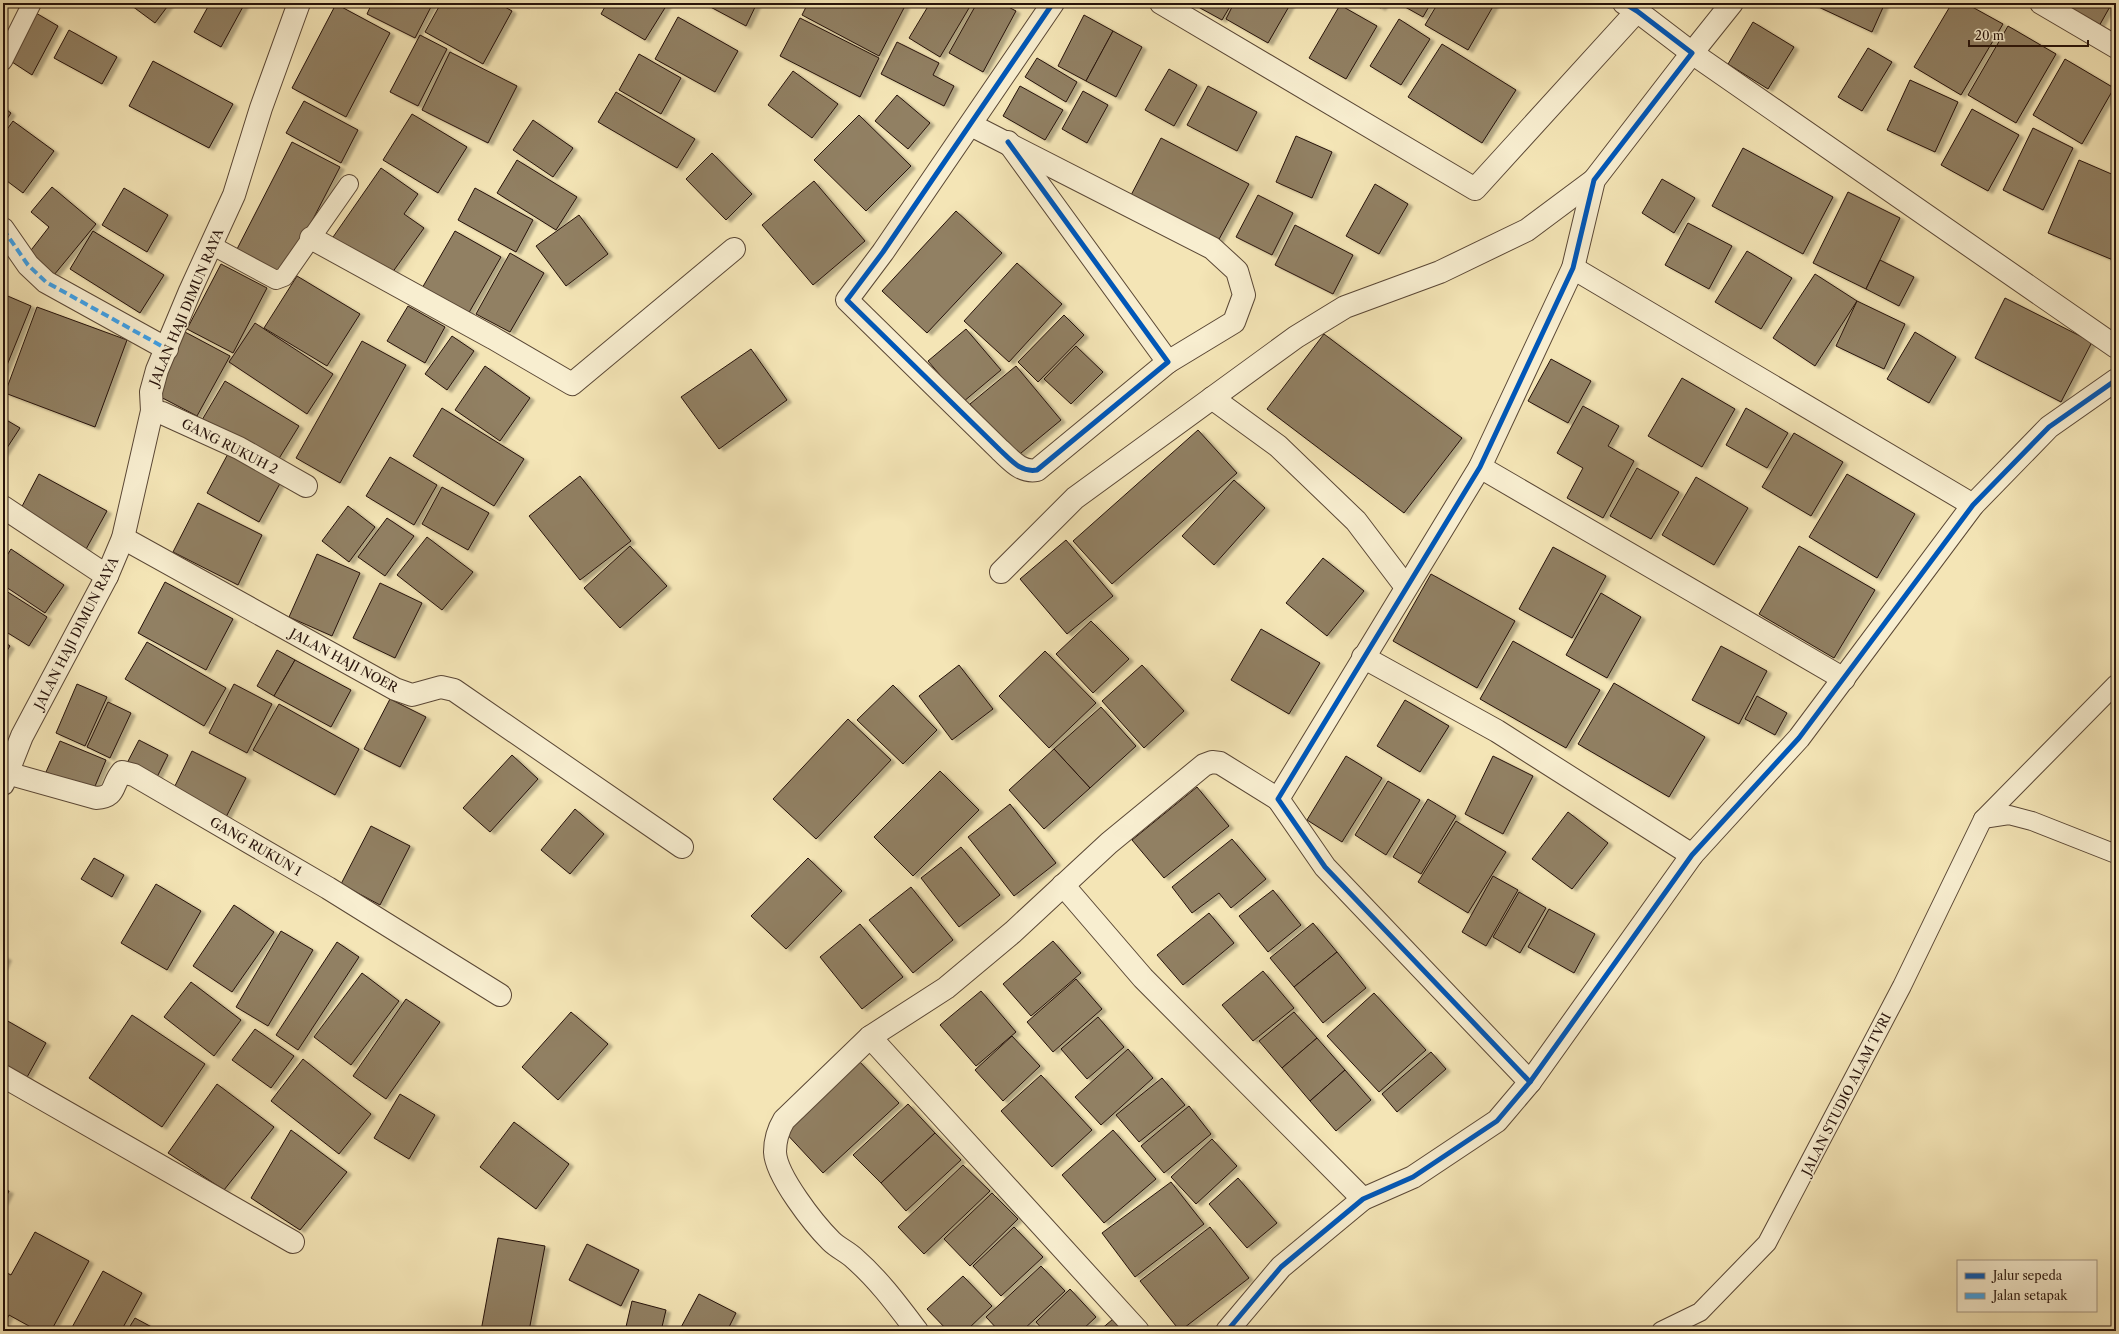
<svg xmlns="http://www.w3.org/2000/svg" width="2119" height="1334" viewBox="0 0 2119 1334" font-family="'Libre Caslon Text',serif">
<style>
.building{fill:#918063;stroke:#26120a;filter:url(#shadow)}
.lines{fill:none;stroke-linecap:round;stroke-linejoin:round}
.service-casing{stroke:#5a4735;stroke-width:20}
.minor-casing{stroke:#5a4735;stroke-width:24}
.tertiary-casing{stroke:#5a4735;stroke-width:24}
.service{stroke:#f8eed0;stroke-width:18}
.minor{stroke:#f8eed0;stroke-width:22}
.tertiary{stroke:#f8eed0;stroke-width:22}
.quiet{stroke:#3ea1e9;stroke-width:4;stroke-dasharray:8 4;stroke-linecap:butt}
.cycleway-casing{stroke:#f8eed0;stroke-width:8}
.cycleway{stroke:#0057b8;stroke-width:5}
.labels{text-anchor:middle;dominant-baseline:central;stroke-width:3;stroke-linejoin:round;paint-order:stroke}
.street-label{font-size:13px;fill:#26120a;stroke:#f8eed0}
</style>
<defs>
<filter id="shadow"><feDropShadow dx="4.5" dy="2.5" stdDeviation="1" flood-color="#0004"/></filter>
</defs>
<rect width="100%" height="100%" fill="#f4e5b6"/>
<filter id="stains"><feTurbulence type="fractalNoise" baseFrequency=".005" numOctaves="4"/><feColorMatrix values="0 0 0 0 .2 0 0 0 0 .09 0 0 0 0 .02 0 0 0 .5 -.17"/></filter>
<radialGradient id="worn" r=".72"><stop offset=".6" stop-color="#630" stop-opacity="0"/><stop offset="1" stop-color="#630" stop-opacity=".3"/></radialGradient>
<!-- building -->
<g class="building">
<polygon points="128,3 170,3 155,23"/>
<polygon points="210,3 245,3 221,47 194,32"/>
<polygon points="372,3 433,3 415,38 367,14"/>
<polygon points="441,3 498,3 512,11 483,64 425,32"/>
<polygon points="607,3 668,3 645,40 601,14"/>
<polygon points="703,3 757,3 746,26"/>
<polygon points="808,3 900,3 905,6 879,56 802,15"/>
<polygon points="930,3 972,3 940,57 909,38"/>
<polygon points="977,3 1001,3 1016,11 983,72 949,53"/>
<polygon points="1191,3 1232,3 1222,20"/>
<polygon points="1234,3 1291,3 1268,43 1226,19"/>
<polygon points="1373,3 1384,3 1381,8"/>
<polygon points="1398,3 1431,3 1423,17"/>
<polygon points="1438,3 1495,3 1468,50 1425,25"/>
<polygon points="1810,3 1885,3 1872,32"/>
<polygon points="1952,3 1965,3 2003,24 1961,95 1914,67"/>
<polygon points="2055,3 2112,3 2098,28"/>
<polygon points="336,4 390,33 346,117 292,88"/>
<polygon points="1340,5 1377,26 1346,79 1309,58"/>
<polygon points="36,13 58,26 32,75 9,60"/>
<polygon points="1084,15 1113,31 1086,81 1058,66"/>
<polygon points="678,17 738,51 715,92 655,59"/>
<polygon points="800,18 879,58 860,97 780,56"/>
<polygon points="1399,19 1430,39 1401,85 1370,66"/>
<polygon points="1753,22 1794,47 1768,89 1728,64"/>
<polygon points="2008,26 2056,54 2016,123 1968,95"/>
<polygon points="69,30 117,57 102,84 54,58"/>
<polygon points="1113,31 1142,47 1116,97 1086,81"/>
<polygon points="420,35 447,49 418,106 390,92"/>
<polygon points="897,42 939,63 933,75 954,86 944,106 881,74"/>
<polygon points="1442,44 1516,90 1482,143 1408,97"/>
<polygon points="1868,48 1892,62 1862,111 1838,97"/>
<polygon points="450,52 517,86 488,143 422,110"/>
<polygon points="639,54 681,78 661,114 619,90"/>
<polygon points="1037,58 1077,82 1066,102 1025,77"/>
<polygon points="2065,59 2114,88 2082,144 2033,115"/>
<polygon points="153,61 233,104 209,148 129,106"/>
<polygon points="1169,69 1197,85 1174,126 1145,110"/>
<polygon points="793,71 838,104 812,138 768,105"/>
<polygon points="1910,80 1958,102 1935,152 1887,130"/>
<polygon points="1020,86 1063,110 1045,140 1003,116"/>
<polygon points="1208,86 1257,112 1237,151 1187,125"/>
<polygon points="1083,91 1108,105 1087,143 1062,129"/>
<polygon points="616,92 695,139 677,168 598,122"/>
<polygon points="897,95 930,123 908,149 875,121"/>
<polygon points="304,101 358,130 341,163 286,133"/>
<polygon points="3,107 11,113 3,125"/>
<polygon points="1972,109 2019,135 1988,191 1941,165"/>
<polygon points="412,114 467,147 438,193 383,160"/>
<polygon points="859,115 911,166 866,211 814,160"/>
<polygon points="533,120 573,148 553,177 513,150"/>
<polygon points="13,121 54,151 23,193 3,178 3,135"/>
<polygon points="2033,128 2073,148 2043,210 2003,190"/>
<polygon points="1296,136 1332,152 1312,198 1276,182"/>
<polygon points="1161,138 1249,184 1217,243 1130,197"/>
<polygon points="292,142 340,167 284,275 236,251"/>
<polygon points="1743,148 1833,197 1803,254 1712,206"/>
<polygon points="712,153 752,194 726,220 686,179"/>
<polygon points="517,160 577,197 556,230 497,193"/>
<polygon points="2079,160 2116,176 2116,253 2113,260 2048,233"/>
<polygon points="381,168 418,194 404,214 424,228 392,273 331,240"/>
<polygon points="1662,179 1695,198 1674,233 1642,213"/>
<polygon points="814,181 865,241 813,285 762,225"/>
<polygon points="1375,184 1408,204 1379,254 1346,236"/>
<polygon points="52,187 96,224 54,275 28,254 49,227 31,212"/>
<polygon points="124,188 168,215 147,252 102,225"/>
<polygon points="475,188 533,220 516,252 458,220"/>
<polygon points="1848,192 1900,218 1866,289 1813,263"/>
<polygon points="1258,195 1293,213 1272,255 1236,237"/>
<polygon points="956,211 1002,253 927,333 882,291"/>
<polygon points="579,215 608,254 566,286 536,246"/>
<polygon points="1688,223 1732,246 1709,289 1665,265"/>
<polygon points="1295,225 1353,255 1333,294 1275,265"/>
<polygon points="93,231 164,275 140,313 70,269"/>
<polygon points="455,231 501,257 467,316 421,290"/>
<polygon points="1747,251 1792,278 1761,329 1715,302"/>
<polygon points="510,253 544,273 510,332 476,314"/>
<polygon points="1880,260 1914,277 1899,306 1866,289"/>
<polygon points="1017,263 1062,304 1009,362 964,321"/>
<polygon points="221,264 267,288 233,353 187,329"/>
<polygon points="1815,274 1857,301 1815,366 1773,338"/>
<polygon points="297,276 360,314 327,366 264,328"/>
<polygon points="3,294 31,306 3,375"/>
<polygon points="2005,298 2092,342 2061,402 1975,358"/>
<polygon points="1857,301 1905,324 1884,369 1836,346"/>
<polygon points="408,306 445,327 425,363 387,341"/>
<polygon points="37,307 127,340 95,427 5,393"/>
<polygon points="1064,315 1084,335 1038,382 1018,362"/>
<polygon points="255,323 333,374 307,414 229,362"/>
<polygon points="966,329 1001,370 963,402 928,361"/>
<polygon points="185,332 230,356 197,416 153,393"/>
<polygon points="1915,332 1956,357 1929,403 1887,379"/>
<polygon points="1324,334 1462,438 1404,513 1267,409"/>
<polygon points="452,336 474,351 447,390 425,374"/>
<polygon points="362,341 406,365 340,483 296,458"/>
<polygon points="1076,346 1103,372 1071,404 1044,379"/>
<polygon points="751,349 787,400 719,449 681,397"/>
<polygon points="1551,359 1591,381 1568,423 1528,401"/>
<polygon points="485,366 530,398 500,441 455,410"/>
<polygon points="1016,366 1061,420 1015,458 970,404"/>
<polygon points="1682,378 1735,409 1702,467 1648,436"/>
<polygon points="225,381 299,426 275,465 202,420"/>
<polygon points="1583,406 1619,426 1608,446 1634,461 1603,518 1567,498 1583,468 1557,453"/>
<polygon points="442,408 524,459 494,506 413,456"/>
<polygon points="1746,408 1788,433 1767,468 1726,445"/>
<polygon points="3,418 20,428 3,454"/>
<polygon points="1198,430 1237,473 1112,584 1073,541"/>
<polygon points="1794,433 1843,462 1811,516 1762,487"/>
<polygon points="230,450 283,478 259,522 207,493"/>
<polygon points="390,457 437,485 414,525 366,496"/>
<polygon points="1637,468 1679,492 1651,539 1610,516"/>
<polygon points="39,474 107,511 85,551 18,514"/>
<polygon points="1847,474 1915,514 1877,578 1809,537"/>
<polygon points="580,476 631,541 580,580 529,516"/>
<polygon points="1696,477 1748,508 1714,565 1662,535"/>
<polygon points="1234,480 1265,508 1214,565 1182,536"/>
<polygon points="442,487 489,513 468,550 422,524"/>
<polygon points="198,503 262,535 238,585 173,552"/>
<polygon points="348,506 375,527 349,562 322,541"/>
<polygon points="387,518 414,536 385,576 358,557"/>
<polygon points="427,537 473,572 442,610 397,575"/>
<polygon points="1066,540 1113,596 1067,634 1020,579"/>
<polygon points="630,546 667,586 620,628 584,588"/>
<polygon points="1799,546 1875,590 1834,658 1759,614"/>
<polygon points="1553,547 1606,576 1572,638 1519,609"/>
<polygon points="11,549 64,585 45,613 3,585 3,562"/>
<polygon points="317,554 360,573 332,636 289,617"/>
<polygon points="1323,558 1364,591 1327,636 1286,603"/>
<polygon points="1431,574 1515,621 1477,688 1393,641"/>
<polygon points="165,582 233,619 206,670 138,633"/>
<polygon points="380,583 422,603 395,658 353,638"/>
<polygon points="3,589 47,617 29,646 3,630"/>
<polygon points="1601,593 1641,617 1607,678 1566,655"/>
<polygon points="1091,621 1129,659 1093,693 1056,654"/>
<polygon points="1261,629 1320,663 1289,714 1231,680"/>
<polygon points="3,641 10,646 3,657"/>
<polygon points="1513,641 1600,690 1566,748 1480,699"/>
<polygon points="147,642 226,688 204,726 125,679"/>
<polygon points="1721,646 1767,671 1739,724 1692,700"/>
<polygon points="277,650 295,660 274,696 257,686"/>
<polygon points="1045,651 1096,703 1049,748 999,696"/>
<polygon points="295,660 351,690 331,727 274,696"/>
<polygon points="959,665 993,709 952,740 919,696"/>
<polygon points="1142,665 1184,711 1144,748 1102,701"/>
<polygon points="1614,683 1705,737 1669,797 1578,744"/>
<polygon points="77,684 107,697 85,746 56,733"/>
<polygon points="234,684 272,704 247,753 209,733"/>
<polygon points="893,685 937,730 903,764 857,720"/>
<polygon points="1757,696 1787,713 1775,735 1745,719"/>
<polygon points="390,699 426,717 400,767 364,749"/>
<polygon points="1405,700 1449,726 1420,772 1377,746"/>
<polygon points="108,702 131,713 110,758 87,747"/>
<polygon points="279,704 359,749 335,795 253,750"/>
<polygon points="1101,707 1136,746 1090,788 1054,749"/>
<polygon points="848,719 891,760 816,839 773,799"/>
<polygon points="139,740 168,755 155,781 125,767"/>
<polygon points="60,741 106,760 93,791 46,772"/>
<polygon points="1054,749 1090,788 1044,829 1009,790"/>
<polygon points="192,751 246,778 225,819 172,792"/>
<polygon points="512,755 538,779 490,832 463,808"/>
<polygon points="1346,756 1382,778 1342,842 1307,820"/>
<polygon points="1493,756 1533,776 1503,834 1465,814"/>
<polygon points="940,771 979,810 913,876 874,837"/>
<polygon points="1388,781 1420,800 1386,855 1355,835"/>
<polygon points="1197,787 1229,826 1164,878 1132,840"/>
<polygon points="1428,799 1456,816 1421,874 1393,857"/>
<polygon points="1010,804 1056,863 1014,896 968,837"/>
<polygon points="575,809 604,834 570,874 541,850"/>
<polygon points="1568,812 1608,843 1572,889 1532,859"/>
<polygon points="1456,821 1506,852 1468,913 1418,882"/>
<polygon points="371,826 410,846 380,905 341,884"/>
<polygon points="1232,839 1266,879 1231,908 1219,893 1192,913 1172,887"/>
<polygon points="961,847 1000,895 959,927 921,878"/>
<polygon points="94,858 124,875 112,897 81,879"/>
<polygon points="808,858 842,891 786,949 751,916"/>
<polygon points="1493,876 1518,890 1486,946 1462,932"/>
<polygon points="156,884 201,911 167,970 121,943"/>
<polygon points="911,887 953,940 913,973 869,920"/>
<polygon points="1273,890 1301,925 1268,952 1239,916"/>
<polygon points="1519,892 1546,908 1520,953 1493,937"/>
<polygon points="234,905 274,932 232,992 193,966"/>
<polygon points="1549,909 1595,934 1574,973 1528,947"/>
<polygon points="1209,913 1234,943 1183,985 1157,955"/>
<polygon points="1313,923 1337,952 1294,987 1270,958"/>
<polygon points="860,924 903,977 862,1009 820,957"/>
<polygon points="281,931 313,950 268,1026 236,1007"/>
<polygon points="1053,941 1081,973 1031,1016 1003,984"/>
<polygon points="337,942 359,957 298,1050 276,1035"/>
<polygon points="1337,952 1366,988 1323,1023 1294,987"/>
<polygon points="3,956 7,958 3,967"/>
<polygon points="1263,971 1294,1008 1253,1041 1222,1005"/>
<polygon points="362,973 399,1001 351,1065 314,1037"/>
<polygon points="1076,979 1102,1009 1053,1052 1027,1022"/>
<polygon points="191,982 241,1020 214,1056 164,1017"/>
<polygon points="981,991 1016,1032 976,1066 940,1025"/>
<polygon points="1374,993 1426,1050 1379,1092 1327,1036"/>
<polygon points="406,999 440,1022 386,1099 353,1076"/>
<polygon points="571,1012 608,1044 558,1100 522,1067"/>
<polygon points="1294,1012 1317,1038 1282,1068 1259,1041"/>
<polygon points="132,1015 205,1064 162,1127 89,1078"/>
<polygon points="1098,1017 1124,1047 1087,1079 1061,1049"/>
<polygon points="6,1020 46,1043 26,1079 3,1067 3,1025"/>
<polygon points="255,1029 294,1056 271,1088 232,1060"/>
<polygon points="1012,1036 1040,1066 1003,1101 975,1070"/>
<polygon points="1317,1038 1345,1070 1310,1101 1282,1068"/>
<polygon points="1128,1049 1153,1078 1101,1125 1075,1097"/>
<polygon points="1431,1052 1446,1069 1397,1112 1382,1094"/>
<polygon points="303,1059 371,1114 339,1154 271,1101"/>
<polygon points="858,1060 899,1103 823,1173 783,1130"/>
<polygon points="1345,1070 1371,1100 1336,1131 1310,1101"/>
<polygon points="1041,1075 1092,1130 1052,1167 1001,1111"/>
<polygon points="1162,1078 1185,1105 1139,1142 1116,1115"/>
<polygon points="217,1084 274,1127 224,1190 168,1153"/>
<polygon points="400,1094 435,1115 409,1159 374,1138"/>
<polygon points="908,1104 935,1133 881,1183 853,1155"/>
<polygon points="1189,1106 1211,1134 1164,1173 1141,1146"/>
<polygon points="514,1122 569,1164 536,1209 480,1167"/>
<polygon points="291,1130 347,1172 300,1230 251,1198"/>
<polygon points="1113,1130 1156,1179 1104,1223 1062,1175"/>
<polygon points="935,1133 961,1160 906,1211 881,1183"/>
<polygon points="1212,1139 1237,1166 1196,1204 1171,1177"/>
<polygon points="963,1165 990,1191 924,1254 898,1227"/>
<polygon points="1238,1178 1277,1223 1247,1248 1209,1204"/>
<polygon points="1171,1182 1204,1224 1135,1277 1102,1233"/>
<polygon points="3,1189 9,1191 3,1203"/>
<polygon points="992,1193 1018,1219 970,1266 944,1239"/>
<polygon points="1014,1227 1043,1257 1001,1296 973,1266"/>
<polygon points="1210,1227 1249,1278 1180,1331 1140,1281"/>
<polygon points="35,1232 89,1261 51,1331 38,1331 9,1315 3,1327 3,1271 11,1275"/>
<polygon points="498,1238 545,1246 529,1331 481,1331"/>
<polygon points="587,1244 639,1270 621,1306 569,1280"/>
<polygon points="1041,1266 1065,1291 1022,1331 999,1331 986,1317"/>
<polygon points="103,1271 142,1293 121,1331 70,1331"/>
<polygon points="963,1276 992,1306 966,1331 948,1331 927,1309"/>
<polygon points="1070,1289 1096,1317 1081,1331 1044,1331 1036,1322"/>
<polygon points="699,1294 736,1313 727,1331 679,1331"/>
<polygon points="632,1301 666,1310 661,1331 625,1331"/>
<polygon points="135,1318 159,1331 127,1331"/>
<polygon points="1113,1319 1124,1331 1099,1331"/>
</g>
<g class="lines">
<!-- service casing -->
<g class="service-casing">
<g id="service">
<polyline points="3,61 32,3"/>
<polyline points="211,245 276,280 284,277 349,184"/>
<polyline points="1983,819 2009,815 2032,821 2116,854"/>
<polyline points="1661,1331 1700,1312 1767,1243 1902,986 1983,819 2116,684"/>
</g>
</g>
<!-- minor casing -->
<g class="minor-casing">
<g id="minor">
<polyline points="1161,3 1475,189 1637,11"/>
<polyline points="1732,3 1692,53 2116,347"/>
<polyline points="2041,3 2116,47"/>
<polyline points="971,125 1212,248 1237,271 1244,295 1234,322 1168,362"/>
<path d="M 1008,142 L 1168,362 L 1037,470 C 1021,473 1011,460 1000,450 L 847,300 L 883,252 L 1053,3"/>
<polyline points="3,229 28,265 46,282 167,349"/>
<polyline points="311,238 493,338 572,384 734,249"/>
<polyline points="1573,268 1973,505"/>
<polyline points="1212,398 1278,446 1356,521 1406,587"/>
<polyline points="152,411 162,413 239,448 306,486"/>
<polyline points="1480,467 1844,679"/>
<polyline points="3,507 107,576"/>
<polyline points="123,538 395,689 412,695 441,687 454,690 682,847"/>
<polyline points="1001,572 1075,498 1296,337 1345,307 1440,272 1527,230 1594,180"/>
<polyline points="1363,657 1497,731 1692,855"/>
<path d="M 3,772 L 96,798 C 117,797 111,785 122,772 L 134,775 L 328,888 L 500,995"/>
<polyline points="1063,885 1143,978 1363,1199"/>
<polyline points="870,1037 1138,1331"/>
<polyline points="3,1076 293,1242"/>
<polyline points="1530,1082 1325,867 1278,799 1480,467 1573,268 1594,180 1692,53 1637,11 1624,3"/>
<path d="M 917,1331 C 898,1306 879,1280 855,1259 C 848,1252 838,1248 831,1241 C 814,1224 776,1176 775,1152 C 775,1139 778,1130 784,1120 L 870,1037 L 946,988 L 1013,932 L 1109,843 L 1204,765 L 1212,762 L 1220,763 L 1278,799"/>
<polyline points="1227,1331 1281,1267 1363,1199 1413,1177 1497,1121 1530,1082 1692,855 1799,738 1973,505 2049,427 2116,380"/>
</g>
</g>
<!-- tertiary casing -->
<g class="tertiary-casing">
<polyline id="tertiary" points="3,784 22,736 107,576 123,538 152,411 151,392 157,370 190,291 234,195 261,108 299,3"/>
</g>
<!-- service -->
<use href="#service" class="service"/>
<!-- minor -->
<use href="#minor" class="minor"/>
<!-- tertiary -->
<use href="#tertiary" class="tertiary"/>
<!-- quiet -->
<polyline class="quiet" points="3,229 28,265 46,282 167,349"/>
<!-- cycleway casing -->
<g class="cycleway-casing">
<g id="cycleway">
<path d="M 1008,142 L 1168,362 L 1037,470 C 1021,473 1011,460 1000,450 L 847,300 L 883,252 L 1053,3"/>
<polyline points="1530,1082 1325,867 1278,799 1480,467 1573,268 1594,180 1692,53 1637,11 1624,3"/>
<polyline points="1227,1331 1281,1267 1363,1199 1413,1177 1497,1121 1530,1082 1692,855 1799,738 1973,505 2049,427 2116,380"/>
</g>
</g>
<!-- cycleway -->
<use href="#cycleway" class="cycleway"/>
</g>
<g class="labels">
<!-- street labels -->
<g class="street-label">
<text transform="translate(186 307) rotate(-67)">JALAN HAJI DIMUN RAYA</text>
<text transform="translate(230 446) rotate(27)">GANG RUKUH 2</text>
<text transform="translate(76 633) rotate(-63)">JALAN HAJI DIMUN RAYA</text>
<text transform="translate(344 660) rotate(28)">JALAN HAJI NOER</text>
<text transform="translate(256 846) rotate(30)">GANG RUKUN 1</text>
<text transform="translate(1846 1094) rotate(-63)">JALAN STUDIO ALAM TVRI</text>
</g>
</g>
<!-- margin -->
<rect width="2119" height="1334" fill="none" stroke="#f4e5b6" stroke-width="16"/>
<rect x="4" y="4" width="2111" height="1326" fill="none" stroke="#26120a" stroke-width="2"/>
<rect x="8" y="8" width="2103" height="1318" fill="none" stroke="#26120a"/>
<!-- legend -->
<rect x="1957" y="1260" width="140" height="52" fill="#f8eed0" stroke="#a49681"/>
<rect x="1965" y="1273" width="20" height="6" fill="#0057b8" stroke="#a49681"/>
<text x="1993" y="1280" font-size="12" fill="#26120a">Jalur sepeda</text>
<rect x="1965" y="1293" width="20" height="6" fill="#3ea1e9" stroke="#a49681"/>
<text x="1993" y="1300" font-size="12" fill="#26120a">Jalan setapak</text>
<!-- scale -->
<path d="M1969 40v6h119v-6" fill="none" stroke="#26120a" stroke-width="2"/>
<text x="1975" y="40" font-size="12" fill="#26120a" stroke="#f8eed0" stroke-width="3" paint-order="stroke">20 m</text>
<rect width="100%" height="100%" filter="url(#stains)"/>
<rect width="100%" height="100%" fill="url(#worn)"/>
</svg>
